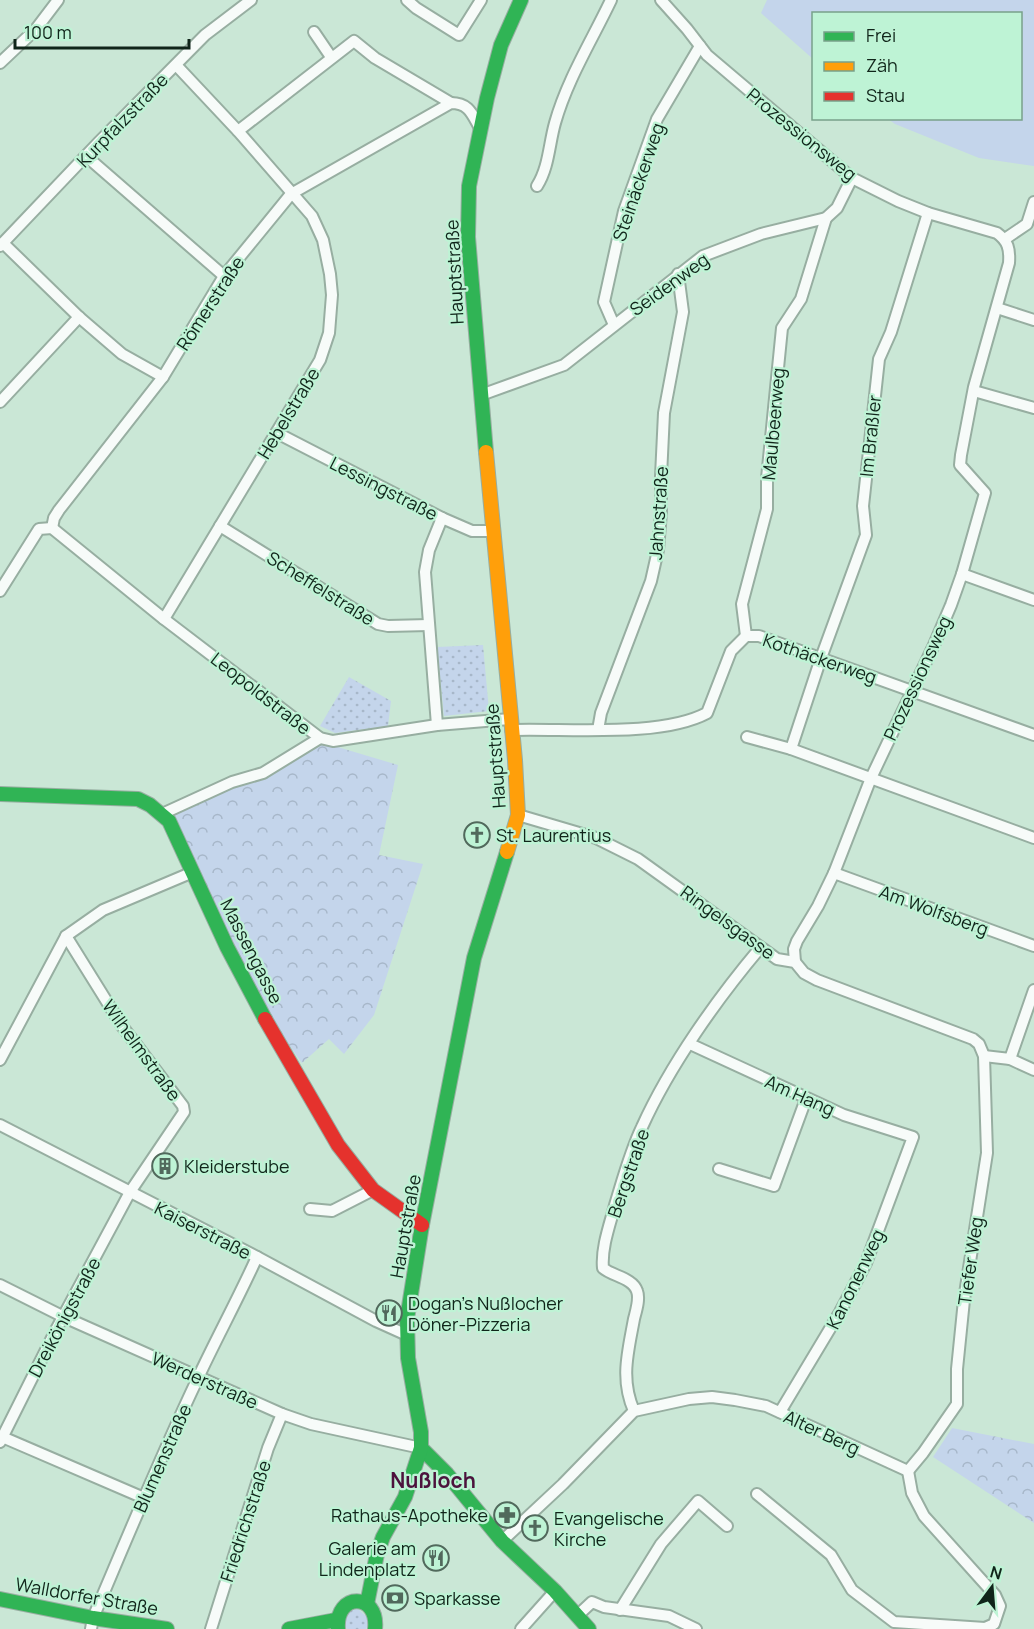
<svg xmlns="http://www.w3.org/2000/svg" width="1034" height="1629" viewBox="0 0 1034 1629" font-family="Manrope,sans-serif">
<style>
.grass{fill:url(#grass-dots)}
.forest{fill:url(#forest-crowns)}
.garden{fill:#c4d5eb}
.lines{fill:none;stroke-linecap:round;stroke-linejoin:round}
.street-casing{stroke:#97aea1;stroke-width:14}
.fast-casing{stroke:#97aea1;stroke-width:16}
.slow-casing{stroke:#97aea1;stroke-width:16}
.jam-casing{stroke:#97aea1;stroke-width:16}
.street{stroke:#f7fbf9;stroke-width:10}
.fast{stroke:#30b455;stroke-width:14}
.slow{stroke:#ff9f0a;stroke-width:14}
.jam{stroke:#e5322d;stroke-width:14}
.labels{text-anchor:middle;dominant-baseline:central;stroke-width:4.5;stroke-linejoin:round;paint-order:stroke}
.street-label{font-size:18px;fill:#10251a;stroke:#bef3d5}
.poi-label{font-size:18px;fill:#10251a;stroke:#bef3d5;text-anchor:start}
.quarter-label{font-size:21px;font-weight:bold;fill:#4c143d;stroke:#bef3d5}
</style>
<defs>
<pattern id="grass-dots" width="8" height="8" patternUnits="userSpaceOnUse" patternTransform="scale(1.5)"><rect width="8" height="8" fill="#c4d5eb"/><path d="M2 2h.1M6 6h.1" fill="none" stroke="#a7b7c9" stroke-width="1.8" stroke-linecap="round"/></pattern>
<pattern id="forest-crowns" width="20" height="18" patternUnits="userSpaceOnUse" patternTransform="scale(1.5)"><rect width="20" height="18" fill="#c4d5eb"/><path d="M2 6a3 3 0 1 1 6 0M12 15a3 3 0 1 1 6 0" fill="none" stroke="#a7b7c9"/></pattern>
</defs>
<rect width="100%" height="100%" fill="#cae7d6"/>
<!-- grass -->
<g class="grass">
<polygon points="483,645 489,711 444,716 437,647"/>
<polygon points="349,677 391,701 388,726 335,733 320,726"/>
<path d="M 358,1609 L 367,1617 L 368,1625 L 366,1629 L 347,1629 C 341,1619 347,1610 358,1609 Z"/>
</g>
<!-- forest -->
<g class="forest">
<path d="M 321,742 L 398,765 L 379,855 L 423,864 L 374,1015 L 344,1054 L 329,1039 L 302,1063 C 246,988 211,899 172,814 Z"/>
<polygon points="952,1428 1034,1444 1034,1523 933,1457"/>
</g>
<!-- garden -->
<polygon class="garden" points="767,0 1034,0 1034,166 979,158 895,124 888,119 1020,118 1020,14 814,14 813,59 761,13"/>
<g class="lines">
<!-- street casing -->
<g class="street-casing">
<g id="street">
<polyline points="407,0 416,8 459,35 481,0"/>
<path d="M 661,0 L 687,29 L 707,55 L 852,178 L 898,201 L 928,213 L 997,233 C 1008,241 1010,249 1009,263 L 974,387 L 961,455 L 960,465 L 985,493 L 962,574 L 951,605 L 934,645 L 871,778 L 834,873 L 818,906 L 797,941 L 794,949 L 795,962"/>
<polyline points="314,32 331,57"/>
<polyline points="0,63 36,29 58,0"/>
<polyline points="238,131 354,41 375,58 451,103"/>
<polyline points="86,156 224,276"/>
<path d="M 537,186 C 549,167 549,144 555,123 C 567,80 592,40 611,0"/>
<polyline points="928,213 891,332 879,359 863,506 866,535 821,658 791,749 1034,838"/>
<polyline points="1005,239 1027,224 1034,202"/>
<polyline points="3,243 79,317 122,354 163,377"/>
<polyline points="0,246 99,142 205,35 251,0"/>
<polyline points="997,308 1034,320"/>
<polyline points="614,325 604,302 624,211 657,119 700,46"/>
<polyline points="974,391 1034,408"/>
<polyline points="481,395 564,365 703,256 761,234 826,218 837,208 852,178"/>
<polyline points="0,402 79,317"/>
<polyline points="277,433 442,518 472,531 494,531"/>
<polyline points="220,526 378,624 388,626 429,625"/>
<path d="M 52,528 L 54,518 L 59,510 L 163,377 L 224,276 L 291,194 L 451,103 C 469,103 472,114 480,128"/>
<polyline points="52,528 164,619 320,738 333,741 437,725 510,719"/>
<polyline points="962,574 1034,600"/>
<polyline points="0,591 39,529 52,528"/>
<polyline points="164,619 320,360 329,333 332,295 330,274 323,240 312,216 238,131 176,65"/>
<polyline points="746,636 742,604 767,509 767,478 782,328 801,299 826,218"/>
<polyline points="437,725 425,572 429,550 442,518"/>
<path d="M 511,730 C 566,728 660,738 707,713 L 731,651 L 746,636 L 759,636 L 1034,735"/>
<polyline points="598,730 601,713 651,581 658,550 661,512 661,476 664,413 683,312 678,274"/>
<polyline points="747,737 791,749"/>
<polyline points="162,814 232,782 263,773 320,738"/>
<polyline points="518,815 596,838 638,859 777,959 795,962 804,973 817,980 973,1039 979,1044 984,1056 987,1153 964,1300 957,1369 957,1404 923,1453 908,1471"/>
<polyline points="834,873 1034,946"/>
<polyline points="690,1044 844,1115 913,1137 866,1263 840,1312 780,1412"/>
<polyline points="984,1056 1010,1059 1034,1070"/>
<polyline points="1010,1059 1034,990"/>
<polyline points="0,1060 66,936 103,910 193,872"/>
<polyline points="0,1125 257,1257 376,1321 407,1335"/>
<polyline points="719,1169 774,1186 806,1099"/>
<polyline points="310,1209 332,1211 373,1190"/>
<polyline points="0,1285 64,1317 282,1414 311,1424 421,1448"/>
<path d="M 634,1411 C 620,1379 628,1352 634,1319 C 636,1311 640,1299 637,1291 C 633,1278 612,1276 603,1268 C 601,1248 610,1224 615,1205 C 623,1179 630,1152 642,1127 C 670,1065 717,999 760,948"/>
<polyline points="0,1436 144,1498"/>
<polyline points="0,1442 57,1328 130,1192 184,1112 183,1106 122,1026 66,936"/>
<polyline points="757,1494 831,1555 852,1590 894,1622 985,1628 994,1624 1000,1606 995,1595 924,1516 912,1493 908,1471"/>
<polyline points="502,1541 563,1484 634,1411 689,1399 712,1397 735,1400 766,1406 908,1471"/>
<polyline points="620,1610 661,1544 698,1501 727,1526"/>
<polyline points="578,1615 592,1602 604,1607 669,1616 696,1629"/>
<path d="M 91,1629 L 93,1618 C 127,1538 160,1458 197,1380 C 216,1339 238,1299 257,1257"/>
<polyline points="211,1629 268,1448 282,1414"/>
<polyline points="521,1629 555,1591"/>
</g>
</g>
<!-- fast casing -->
<g class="fast-casing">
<g id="fast">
<polyline points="486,452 468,237 469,186 487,98 501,45 521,0"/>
<polyline points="0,794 138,799 150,805 169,821 227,947 265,1019"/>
<polyline points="421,1448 447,1474 502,1541 555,1591 589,1629"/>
<polyline points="0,1599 93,1618 167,1629"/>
<polyline points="367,1604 377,1554 383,1537 405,1497 421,1448 421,1432 408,1358 407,1319 422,1225 474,958 507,852"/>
<polyline points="289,1629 336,1620"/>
<path d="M 338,1629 C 335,1592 379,1592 375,1629"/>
</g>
</g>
<!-- slow casing -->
<g class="slow-casing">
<polyline id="slow" points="486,452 515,760 518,815 507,852"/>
</g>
<!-- jam casing -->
<g class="jam-casing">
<polyline id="jam" points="265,1019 338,1145 373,1190 422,1225"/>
</g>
<!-- street -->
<use href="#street" class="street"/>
<!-- fast -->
<use href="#fast" class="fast"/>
<!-- slow -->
<use href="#slow" class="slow"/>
<!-- jam -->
<use href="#jam" class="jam"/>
</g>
<!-- icons -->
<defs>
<g id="church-ring" transform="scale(1.35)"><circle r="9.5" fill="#bef3d5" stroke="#51695c" stroke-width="1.5"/><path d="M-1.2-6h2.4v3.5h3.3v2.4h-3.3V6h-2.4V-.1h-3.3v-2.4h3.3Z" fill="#51695c"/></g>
<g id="building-ring" transform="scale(1.35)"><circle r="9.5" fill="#bef3d5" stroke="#51695c" stroke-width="1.5"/><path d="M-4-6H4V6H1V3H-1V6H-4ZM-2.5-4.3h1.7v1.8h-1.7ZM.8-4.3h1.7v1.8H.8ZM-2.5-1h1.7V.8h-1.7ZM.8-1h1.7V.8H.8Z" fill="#51695c"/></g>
<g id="restaurant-ring" transform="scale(1.35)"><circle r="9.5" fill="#bef3d5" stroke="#51695c" stroke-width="1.5"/><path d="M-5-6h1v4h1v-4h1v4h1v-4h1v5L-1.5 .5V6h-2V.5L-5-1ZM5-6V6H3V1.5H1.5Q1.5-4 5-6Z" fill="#51695c"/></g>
<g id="pharmacy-ring" transform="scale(1.35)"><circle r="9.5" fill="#bef3d5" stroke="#51695c" stroke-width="1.5"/><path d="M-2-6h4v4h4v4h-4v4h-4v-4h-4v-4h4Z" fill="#51695c"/></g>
<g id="bank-ring" transform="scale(1.35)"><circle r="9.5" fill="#bef3d5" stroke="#51695c" stroke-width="1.5"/><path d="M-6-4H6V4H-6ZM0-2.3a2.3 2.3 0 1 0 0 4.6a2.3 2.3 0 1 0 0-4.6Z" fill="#51695c"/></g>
</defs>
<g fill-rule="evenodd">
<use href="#church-ring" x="477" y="835"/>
<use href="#building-ring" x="165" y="1166"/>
<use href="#restaurant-ring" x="389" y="1313"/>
<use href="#pharmacy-ring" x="507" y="1515"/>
<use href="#church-ring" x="535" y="1528"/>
<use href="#restaurant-ring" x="436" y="1558"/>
<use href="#bank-ring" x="395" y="1598"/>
</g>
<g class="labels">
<!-- street labels -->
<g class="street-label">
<text transform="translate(122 120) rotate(-46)">Kurpfalzstraße</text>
<text transform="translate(802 134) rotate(39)">Prozessionsweg</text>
<text transform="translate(638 182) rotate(-71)">Steinäckerweg</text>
<text transform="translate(454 272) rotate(-93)">Hauptstraße</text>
<text transform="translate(669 284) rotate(-36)">Seidenweg</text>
<text transform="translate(210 303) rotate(-57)">Römerstraße</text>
<text transform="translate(288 413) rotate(-59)">Hebelstraße</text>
<text transform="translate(773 424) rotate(-85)">Maulbeerweg</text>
<text transform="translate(870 436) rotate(-84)">Im Braßler</text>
<text transform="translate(384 488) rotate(27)">Lessingstraße</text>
<text transform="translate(658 513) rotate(-86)">Jahnstraße</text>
<text transform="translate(321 588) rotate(32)">Scheffelstraße</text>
<text transform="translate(820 658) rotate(19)">Kothäckerweg</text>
<text transform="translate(917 678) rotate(-65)">Prozessionsweg</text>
<text transform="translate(261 693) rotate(38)">Leopoldstraße</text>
<text transform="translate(495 756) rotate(-94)">Hauptstraße</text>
<text transform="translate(934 910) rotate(20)">Am Wolfsberg</text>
<text transform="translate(728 922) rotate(36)">Ringelsgasse</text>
<text transform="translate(252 951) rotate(63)">Massengasse</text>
<text transform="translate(142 1050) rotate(54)">Wilhelmstraße</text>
<text transform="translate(800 1095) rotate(24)">Am Hang</text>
<text transform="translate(628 1173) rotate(-71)">Bergstraße</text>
<text transform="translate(405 1226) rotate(-80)">Hauptstraße</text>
<text transform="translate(203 1230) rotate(27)">Kaiserstraße</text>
<text transform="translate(970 1261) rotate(-82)">Tiefer Weg</text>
<text transform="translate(855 1279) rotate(-64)">Kanonenweg</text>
<text transform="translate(64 1317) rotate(-62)">Dreikönigstraße</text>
<text transform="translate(205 1380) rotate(24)">Werderstraße</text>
<text transform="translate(822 1432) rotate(25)">Alter Berg</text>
<text transform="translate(162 1458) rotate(-66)">Blumenstraße</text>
<text transform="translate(245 1521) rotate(-72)">Friedrichstraße</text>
<text transform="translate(87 1596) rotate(10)">Walldorfer Straße</text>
</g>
<!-- poi labels -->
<g class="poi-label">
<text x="496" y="835">St. Laurentius</text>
<text x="184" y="1166">Kleiderstube</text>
<text x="408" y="1303">Dogan's Nußlocher<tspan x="408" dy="21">Döner-Pizzeria</tspan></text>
<text x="488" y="1515" text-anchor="end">Rathaus-Apotheke</text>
<text x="554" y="1518">Evangelische<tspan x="554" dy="21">Kirche</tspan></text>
<text x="416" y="1548" text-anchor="end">Galerie am<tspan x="416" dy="21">Lindenplatz</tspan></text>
<text x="414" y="1598">Sparkasse</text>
</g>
<!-- quarter labels -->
<g class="quarter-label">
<text x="433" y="1480">Nußloch</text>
</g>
</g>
<!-- legend -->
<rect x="812" y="12" width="210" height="108" fill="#bef3d5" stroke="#78a18a" stroke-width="1.5"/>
<rect x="824" y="32" width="30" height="9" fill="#30b455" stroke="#78a18a" stroke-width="1.5"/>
<text x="866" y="42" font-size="18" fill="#10251a">Frei</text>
<rect x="824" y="62" width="30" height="9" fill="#ff9f0a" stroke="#78a18a" stroke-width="1.5"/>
<text x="866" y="72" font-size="18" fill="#10251a">Zäh</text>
<rect x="824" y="92" width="30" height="9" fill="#e5322d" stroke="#78a18a" stroke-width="1.5"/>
<text x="866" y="102" font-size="18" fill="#10251a">Stau</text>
<!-- north arrow -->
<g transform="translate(992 1587) rotate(16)" stroke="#bef3d5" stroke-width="4.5" paint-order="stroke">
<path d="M0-4.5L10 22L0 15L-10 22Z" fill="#10251a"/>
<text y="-9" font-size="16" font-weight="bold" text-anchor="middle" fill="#10251a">N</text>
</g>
<!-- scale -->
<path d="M15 39v9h174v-9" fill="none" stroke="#10251a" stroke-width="3"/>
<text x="24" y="39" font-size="18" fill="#10251a" stroke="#bef3d5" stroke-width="4.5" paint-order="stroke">100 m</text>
</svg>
